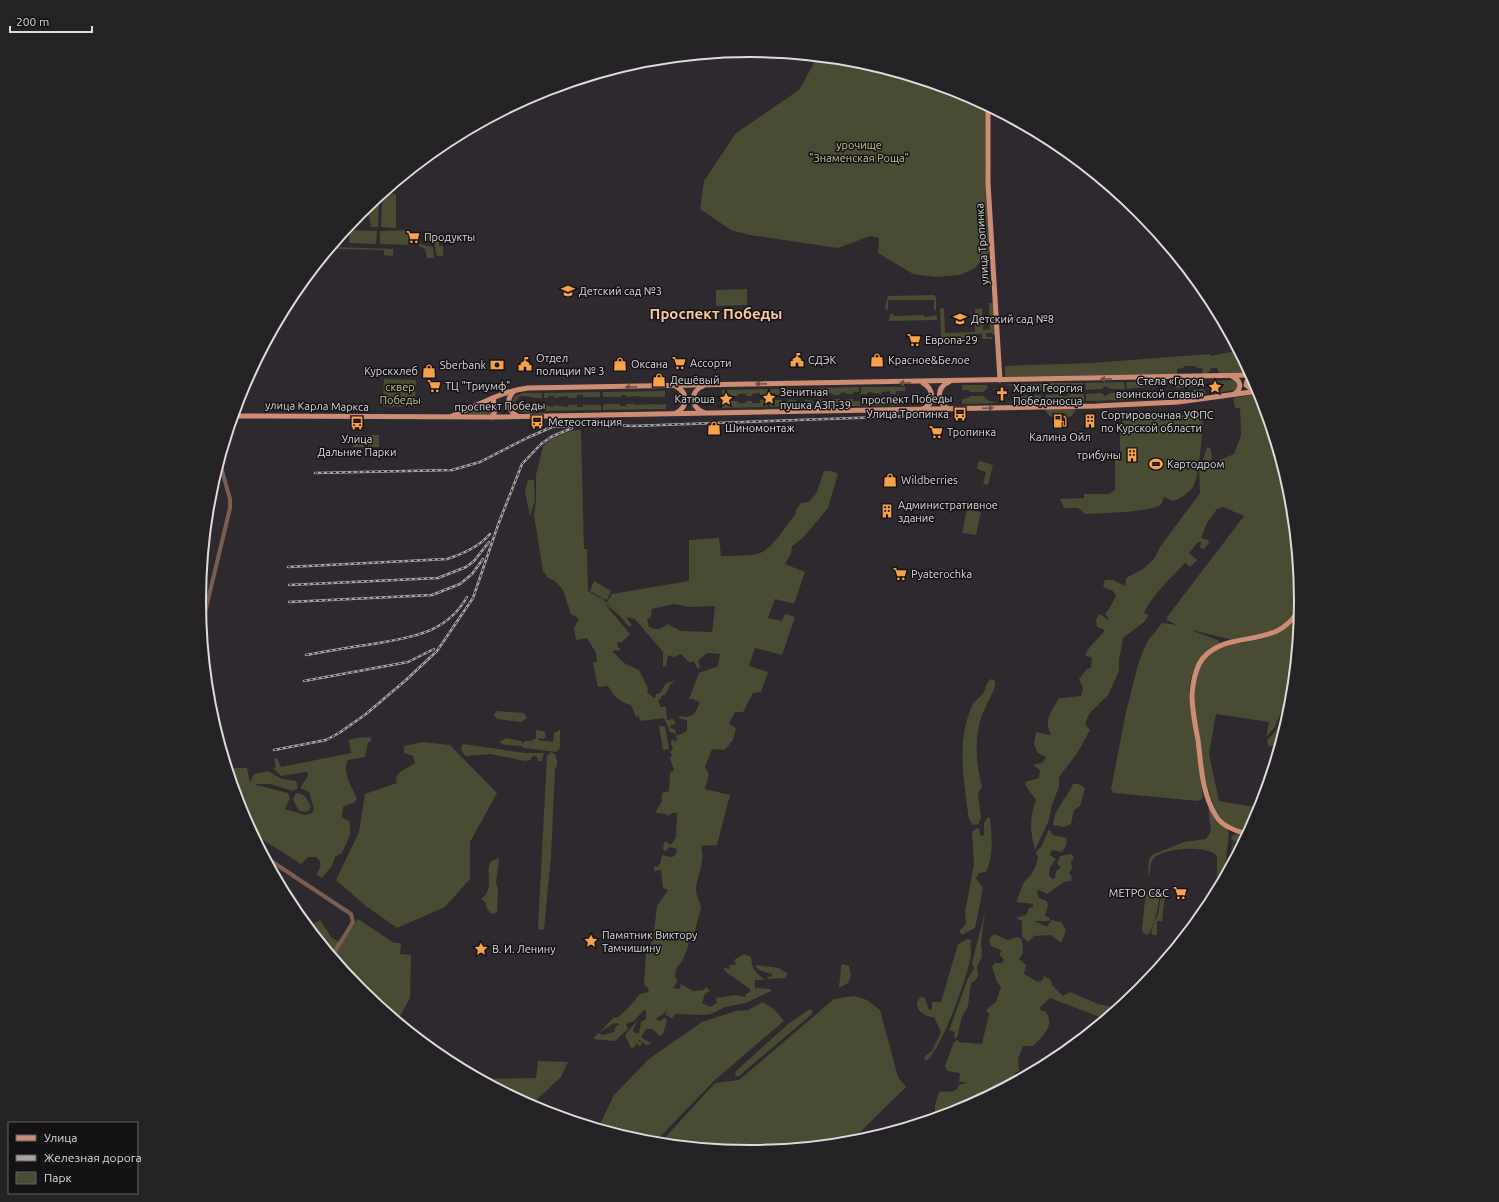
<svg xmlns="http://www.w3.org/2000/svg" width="1499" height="1202" viewBox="0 0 1499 1202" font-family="Ubuntu,sans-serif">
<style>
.green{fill:#494b32;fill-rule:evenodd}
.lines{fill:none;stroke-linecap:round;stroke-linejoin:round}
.minor{stroke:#7c5d51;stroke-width:4}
.major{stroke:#cd8d75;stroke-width:5}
.rail-casing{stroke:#a6a2a6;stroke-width:2.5}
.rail{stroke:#141215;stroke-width:1;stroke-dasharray:3;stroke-linecap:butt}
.oneway{fill:#705045}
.labels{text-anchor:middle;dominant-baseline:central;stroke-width:3;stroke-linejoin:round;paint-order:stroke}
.park-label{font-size:11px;fill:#c0c48e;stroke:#141215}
.poi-label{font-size:11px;fill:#dedbde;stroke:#141215;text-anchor:start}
.street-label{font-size:11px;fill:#dedbde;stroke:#141215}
.district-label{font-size:15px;font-weight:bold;fill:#f8c79c;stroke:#141215}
.rim{fill:none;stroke:#dedbde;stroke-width:2}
</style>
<rect width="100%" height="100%" fill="#2d292e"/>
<!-- green -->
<g class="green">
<polygon points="814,56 857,61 961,92 986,105 985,168 990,251 975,268 960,275 935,277 913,274 878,253 879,238 870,236 838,248 750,235 731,230 700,209 704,181 736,133 799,90 813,65"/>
<polygon points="382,193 396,194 396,228 381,227 382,199 384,198 385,195 379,196"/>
<polygon points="379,196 378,227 371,227 369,216 367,214 368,205"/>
<polygon points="349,230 377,231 376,244 349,243"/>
<polygon points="409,230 408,245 380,244 380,231"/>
<polygon points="425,235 439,235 439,246 443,246 443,256 437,256 434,243 425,240"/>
<polygon points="419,244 433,247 434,258 427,258 425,249 419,246"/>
<polygon points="337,247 393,249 393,256 384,255 384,250 337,249"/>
<polygon points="747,289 747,305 716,306 716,290"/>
<polygon points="934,295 936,297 936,310 934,310 934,300 888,300 888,310 885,308 888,296"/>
<polygon points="989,303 995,303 997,335 993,335 992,333 986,333 986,337 992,337 992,339 982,339 982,334 970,334 969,341 953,341 953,339 941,338 940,309 944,308 945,333 975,332 975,309 982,308 983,330 990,329"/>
<polygon points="890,314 893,314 894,316 924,315 924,317 937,315 937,320 889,321"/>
<polygon points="1230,352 1239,354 1249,372 1219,373 1217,368 1211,368 1209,372 1203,374 1202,368 1197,368 1196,366 1184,366 1183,368 1177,369 1177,374 1005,377 1005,366 1091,363 1210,354 1210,356"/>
<polygon points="384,379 416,380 415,407 383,406"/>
<polygon points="1235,380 1238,386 1235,390 1209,394 1220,391 1223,387 1220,382 1208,381"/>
<polygon points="1205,381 1205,385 1193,387 1187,385 1185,387 1176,388 1174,383 1153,383 1153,386 1127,389 1126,382"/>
<polygon points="1124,382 1125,389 1110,389 1106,386 1101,389 1086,390 1085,383"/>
<polygon points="1044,383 1083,383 1083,390 1069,390 1065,387 1056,390 1056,385 1049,385 1049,390 1045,391"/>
<polygon points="1007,384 1042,384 1041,391 1025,391"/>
<polygon points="962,385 987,385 988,388 983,392 970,392 968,390 962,390"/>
<polygon points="859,387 859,392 853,392 853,394 847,394 843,392 839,395 833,395 832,393 818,395 815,393 815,388"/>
<polygon points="861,387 905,387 905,391 896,391 896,394 890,394 890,391 882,392 882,394 868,392 868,394 861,394"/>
<polygon points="813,388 813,393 810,395 805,395 805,393 796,393 796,395 790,395 785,393 781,396 775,396 775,393 770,393 770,389"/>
<polygon points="768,389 766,396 760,396 760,393 752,394 752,396 746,396 746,394 738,394 738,396 731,396 731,394 722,394 722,390"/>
<polygon points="1204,389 1206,394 1127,400 1127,394 1153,395 1154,398 1175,397 1176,392 1191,392 1193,390"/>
<polygon points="665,391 665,397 640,397 639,396 626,397 626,395 621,395 621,397 603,397 603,392"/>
<polygon points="600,392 600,397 583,397 583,395 577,395 577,398 568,398 567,396 554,398 554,396 548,396 548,398 544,398 544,393"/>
<path d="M 542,393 L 542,398 C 534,399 529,396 520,396 L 515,402 L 512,402 C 515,390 532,393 542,393 Z"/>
<polygon points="1101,393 1105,396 1110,393 1125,393 1125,400 1086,401 1086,394"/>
<polygon points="1060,394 1064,397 1069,394 1084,394 1084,401 1045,402 1046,395"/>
<path d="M 1260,394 L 1290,494 L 1300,598 L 1297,608 L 1285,624 L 1270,632 L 1232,640 L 1188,629 L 1218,640 L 1220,643 C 1197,659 1193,663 1189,692 L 1203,798 L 1198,801 L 1114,793 L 1111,789 L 1126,712 L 1139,661 L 1147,642 L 1162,623 L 1177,625 L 1167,620 L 1167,617 L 1244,516 L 1223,507 L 1217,509 L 1207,523 L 1201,538 L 1208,540 L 1209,543 L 1204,549 L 1200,548 L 1201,542 L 1198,542 L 1189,553 L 1197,560 L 1190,567 L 1185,563 C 1170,579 1153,594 1144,613 L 1149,615 L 1144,622 L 1123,638 L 1119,660 L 1119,671 L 1108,695 L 1089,714 L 1085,724 L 1090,730 L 1078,752 L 1059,777 L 1059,787 L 1052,805 L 1049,820 L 1035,850 C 1030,831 1029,818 1036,800 L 1027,788 L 1025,782 L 1039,778 L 1040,770 L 1033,765 L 1043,762 L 1046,757 L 1038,753 L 1034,745 L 1036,732 L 1051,735 C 1043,720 1052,711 1059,698 L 1081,696 L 1083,688 L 1079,679 L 1087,669 L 1091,668 L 1092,658 L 1085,655 C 1091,643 1098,640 1105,630 L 1097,627 L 1096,620 L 1099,614 L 1109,620 L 1105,613 L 1109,609 L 1116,596 L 1113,591 L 1103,587 L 1105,580 L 1113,580 L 1125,586 L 1126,578 L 1143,569 L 1154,559 L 1160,547 L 1200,493 L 1199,469 L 1234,454 L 1241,435 L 1240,408 L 1235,408 L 1233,398 Z"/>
<polygon points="1025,395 1041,395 1042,402 1006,403 1015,401 1017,398"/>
<polygon points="970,396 983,396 989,401 998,403 962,404 962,399 968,398"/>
<polygon points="896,397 897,400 906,400 906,405 861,406 861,398 868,398 868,401 882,398 882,400 890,400 890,398"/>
<polygon points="818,399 832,401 833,399 839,399 843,401 847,399 853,399 853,401 860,401 860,406 815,406 815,402"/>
<polygon points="760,400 766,400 768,407 722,408 722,404 731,403 731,401 738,401 738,403 746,403 746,401 752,401 752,403 760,403"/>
<polygon points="775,400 781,400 785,403 789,400 796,400 796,403 805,402 805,400 810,400 813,402 813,406 770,407 769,403 775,403"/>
<polygon points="490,404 491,414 468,414 469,413"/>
<path d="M 515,404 L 521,409 L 542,406 L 542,411 C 533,412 517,416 512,405 Z"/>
<polygon points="605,404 620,404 620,406 626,406 626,404 635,404 635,405 657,404 657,405 666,404 666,409 603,410 603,406"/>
<polygon points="544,405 553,407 554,405 568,407 569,405 577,405 577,407 583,407 583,405 598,405 601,406 601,410 544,411"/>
<path d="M 1045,409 L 1076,409 L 1072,416 C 1063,420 1048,420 1045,409 Z"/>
<path d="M 1203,415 C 1202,430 1200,476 1193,487 C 1189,493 1180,499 1173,501 L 1164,497 C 1163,498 1163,501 1162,503 C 1156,513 1099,513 1085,514 L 1078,508 L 1064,508 L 1060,499 L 1084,498 L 1084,494 L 1109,494 L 1115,490 L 1115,460 L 1120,459 L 1120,432 L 1122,430 L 1122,420 L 1131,420 L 1132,416 Z"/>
<path d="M 581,430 L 584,549 L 587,549 L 588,591 L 600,598 L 601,597 L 590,591 L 594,581 L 611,591 L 607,600 L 601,598 L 620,613 L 607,602 L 612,594 L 689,581 L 689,540 L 719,538 L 721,556 C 732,555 749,557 760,553 C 774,548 786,524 796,514 L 795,512 L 801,503 L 808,502 L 816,494 L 824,471 L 832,471 L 838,474 L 828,508 L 802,539 L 792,546 L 791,554 L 785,564 L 805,572 L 794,604 L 775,599 L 768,618 L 782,621 L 785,614 L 795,617 L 782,655 L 755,648 L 749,666 L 768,672 L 761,692 L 753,693 L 743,712 L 735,712 L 729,724 L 736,728 L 733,740 L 725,750 L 712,749 L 705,767 L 709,774 L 705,789 L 730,795 L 717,845 L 701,846 C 706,862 697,874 696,889 C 696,897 701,904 701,907 C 700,912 696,926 695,932 L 691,933 C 689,943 687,952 682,961 C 677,968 676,967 675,977 L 678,981 L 673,988 L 680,989 L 681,984 L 693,991 L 704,990 L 706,987 L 710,991 L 705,994 L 702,1003 L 710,1007 L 717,1003 L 716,998 L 736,995 L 745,997 L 746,994 L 750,992 L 750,989 L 726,972 L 723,967 L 729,969 L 730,965 L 736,965 L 734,960 L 744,954 L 751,957 C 752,969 756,973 765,980 L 755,980 L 755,988 L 770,989 L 771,991 L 746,1003 L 725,1007 L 711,1014 L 704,1015 L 676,1014 L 672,1018 L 665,1015 L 668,1010 L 656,1019 L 659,1021 L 665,1018 L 667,1021 L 663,1034 L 660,1036 L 652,1029 L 646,1029 L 641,1037 L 652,1044 L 646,1045 L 639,1040 L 638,1041 L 642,1043 L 640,1047 L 636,1043 L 635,1047 L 631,1048 L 625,1035 L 637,1021 L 633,1031 L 636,1033 L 639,1033 L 641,1022 L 646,1019 L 646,1010 L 643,1011 L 634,1021 L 626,1024 L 628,1029 L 615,1041 L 593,1039 L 598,1033 L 603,1035 L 614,1032 L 616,1026 L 620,1024 L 614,1023 L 600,1032 L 613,1018 L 618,1017 L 628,1008 L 640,994 L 648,992 L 649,989 L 644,985 L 646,952 L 653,940 L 657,906 L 668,890 L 663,888 L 661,870 L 654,871 L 654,866 L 657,867 L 660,864 L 662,855 L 671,857 L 675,856 L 677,849 L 669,847 L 666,851 L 663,850 L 664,842 L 667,842 L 671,845 L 676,837 L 677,813 L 672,813 L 668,816 L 666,814 L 655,813 L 662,801 L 662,793 L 669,791 L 670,773 L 674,770 L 670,758 L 672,755 L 670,752 L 673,749 L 671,744 L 672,739 L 676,742 L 677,739 L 675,733 L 670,732 L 664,718 L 641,721 L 638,716 L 636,717 L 631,705 C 619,702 614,697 608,686 L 598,687 L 593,663 L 597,661 L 596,653 L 587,638 L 576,640 L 574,628 L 579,619 L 571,614 L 563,590 L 555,581 L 548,578 L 543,571 L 534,515 L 536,500 L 536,475 L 543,446 L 551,439 L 571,431 ZM 604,603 L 620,616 L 629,627 L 632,625 L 626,617 L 635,619 L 663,652 L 663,667 L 666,666 L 668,655 L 674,657 L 681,654 L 689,662 L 694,662 L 698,669 L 700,667 L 698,661 L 707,653 L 720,654 L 718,666 L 699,673 L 689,699 L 695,699 L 694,702 L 697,701 L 700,703 L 694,714 L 687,717 L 678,716 L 681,719 L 687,720 L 687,731 L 677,736 L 675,730 L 670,727 L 671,725 L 676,724 L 673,719 L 667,720 L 666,707 L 661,707 L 658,700 L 662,698 L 661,696 L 665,695 L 670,685 L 675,681 L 666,683 L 660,693 L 656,694 L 655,698 L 654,698 L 647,692 L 648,688 L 639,670 L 624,663 L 612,651 L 621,650 L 618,647 L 617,642 L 621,643 L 630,634 ZM 674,604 L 689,607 L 715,606 L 712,632 L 681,631 L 667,624 C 661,630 656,630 649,627 L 647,620 L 651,616 L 652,609 Z"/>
<polygon points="354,435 379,435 379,447 353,447"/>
<polygon points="1207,447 1211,449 1212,459 1209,461 1203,459"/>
<polygon points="980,461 993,465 988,485 983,484 986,472 977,469 978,462"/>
<polygon points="528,480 534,480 535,500 530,516 525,492"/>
<polygon points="967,509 981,512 976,535 962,533"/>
<path d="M 1300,611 L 1292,684 L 1285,693 L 1285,704 L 1274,728 L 1266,737 L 1269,722 L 1216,714 L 1209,754 L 1219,801 L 1260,808 L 1248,832 C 1238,829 1227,826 1221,818 C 1204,799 1197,727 1193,699 C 1194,689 1195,676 1200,666 C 1219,629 1274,657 1300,611 Z"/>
<path d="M 991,679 L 995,681 L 995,686 C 992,696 986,705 982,715 C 974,737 976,764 982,787 L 978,793 L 981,818 L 978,824 L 973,825 L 969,819 C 964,783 956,741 972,706 C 975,700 981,697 984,692 C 986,687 987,682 991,679 Z"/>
<path d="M 1292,688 L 1290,709 L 1279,745 L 1268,746 L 1267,740 C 1278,731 1288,710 1287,695 Z"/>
<polygon points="496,711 524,713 527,718 521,722 497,719 494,715"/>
<polygon points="659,726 665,726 669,749 663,750"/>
<polygon points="536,730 544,731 546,737 543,739 539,738 538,740 553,742 554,733 560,730 560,748 557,752 523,748 522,746 504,745 499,742 506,738 521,741 523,743 525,741 531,741 536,738"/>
<path d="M 371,737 L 371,741 L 368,743 L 365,757 L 348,760 C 341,772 353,788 357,799 L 355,802 L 343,807 L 342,817 L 350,822 L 350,835 L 342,853 L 335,857 L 332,866 L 322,878 L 316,874 C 321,868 323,862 316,857 L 308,857 L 301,864 L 251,832 L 240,812 L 227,768 L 247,768 L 250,782 L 254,774 L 268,771 L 282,779 L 296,781 L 298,788 L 293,791 L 270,784 L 254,784 L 288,793 L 290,798 L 285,809 L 305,815 L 312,813 L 314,809 L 309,792 L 300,788 L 308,776 L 307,772 L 281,776 L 273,768 L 276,767 L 274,759 L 277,758 L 281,767 L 351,753 L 349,740 L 356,738 Z"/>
<polygon points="423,742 450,745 497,793 470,842 470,879 445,907 397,928 366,906 336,880 359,832 365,794 397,783 396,777 400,772 415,763 413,756 404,753 404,746"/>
<polygon points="463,744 525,753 544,753 542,761 538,761 537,757 533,756 530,760 525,761 490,754 466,756 462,752 461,747"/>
<path d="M 551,752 L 555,754 C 557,759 559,764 555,769 L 551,857 L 544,929 L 540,930 L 538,928 L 547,756 Z"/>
<path d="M 1073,784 L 1079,784 L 1085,788 L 1080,806 L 1074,810 L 1071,824 L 1064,827 L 1053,825 C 1054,809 1067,798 1073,784 Z"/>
<path d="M 296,793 C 306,793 306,799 311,806 L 309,811 L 304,812 L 298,810 L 293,799 Z"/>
<path d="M 1208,807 L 1216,821 L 1227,829 L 1229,834 L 1224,876 L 1219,885 L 1217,884 L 1217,856 C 1208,844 1161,848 1153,859 C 1149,864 1151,873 1148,876 L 1149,860 L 1152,855 L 1184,842 L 1206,839 L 1211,831 Z"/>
<path d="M 988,817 L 990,818 C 992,835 994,856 986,872 L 979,873 L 976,878 L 983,888 L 975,928 L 962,935 L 959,931 L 966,924 L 965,912 L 974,864 L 972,832 L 977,828 L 979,829 L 981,836 L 984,835 L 984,823 Z"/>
<path d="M 1049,829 L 1053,835 L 1066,838 C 1068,844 1065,847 1062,852 L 1052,850 L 1050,855 L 1056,859 L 1050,867 L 1049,875 L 1052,879 L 1055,878 L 1056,871 L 1061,868 L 1057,863 L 1060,856 L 1071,854 L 1074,858 L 1071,861 L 1072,869 L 1069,873 L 1072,877 L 1071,881 L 1064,882 L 1047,894 L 1039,890 L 1037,891 L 1039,898 L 1047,901 L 1048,906 L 1045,916 L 1050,918 L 1049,921 L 1034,921 L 1047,927 L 1051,920 L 1061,922 L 1066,930 L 1062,941 L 1060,942 L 1051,935 L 1034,936 L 1028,942 L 1022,937 L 1022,921 L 1017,919 L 1018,917 L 1026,915 L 1029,908 L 1033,907 L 1033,904 L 1017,902 L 1017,900 L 1024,882 L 1031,875 L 1036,865 L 1038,857 L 1036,852 L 1041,847 Z"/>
<polygon points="1236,834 1245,837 1242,842 1234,841 1232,852 1236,853 1231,859 1229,867 1233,840 1231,839 1232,836"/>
<path d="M 499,858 L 496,883 L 498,890 L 497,912 L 492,914 L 487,909 L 485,902 L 481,899 C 496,888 484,874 491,861 Z"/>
<path d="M 1146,891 L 1158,892 C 1162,899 1153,929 1148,935 L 1143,933 L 1142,929 Z"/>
<polygon points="1161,895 1165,895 1162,921 1157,921 1157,935 1153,935 1151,933 1154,922 1158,915"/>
<polygon points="985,912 981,941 982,957 977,966 978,976 975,981 971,983 968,1006 962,1017 957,1038 954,1037 955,1032 949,1030 950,1028 968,978 974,969 972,963"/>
<polygon points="358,919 394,943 401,943 400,954 411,955 410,998 399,1018 396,1020 360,990 308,927 320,920 331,937 341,943"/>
<path d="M 994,934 L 1008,940 L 1017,937 L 1022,939 L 1023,953 L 1019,959 L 1026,965 L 1024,974 L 1038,982 L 1042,980 L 1044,976 L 1051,980 L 1052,985 L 1063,996 L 1070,992 L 1098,1004 L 1118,1008 L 1105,1019 L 1050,998 L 1040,1007 L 1041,1011 L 1045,1011 C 1056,1024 1043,1037 1033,1046 L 1023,1046 L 1018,1059 L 1019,1071 L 1015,1073 L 1013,1078 L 1009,1078 L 1009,1084 L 960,1110 L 935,1118 L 935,1105 L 939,1092 C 947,1089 955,1096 959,1085 L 968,1082 L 959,1082 L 960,1073 L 947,1071 L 945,1066 L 954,1042 L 957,1040 L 959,1042 L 982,1044 L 989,1014 L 986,1010 L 996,1002 L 1001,987 L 997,982 L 992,967 L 995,963 L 1002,963 L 1004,960 L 999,954 L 1002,951 L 991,946 L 989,939 Z"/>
<path d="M 968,939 L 971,940 C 970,945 971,949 971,953 C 971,970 940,1053 926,1061 L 924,1057 L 932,1051 L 941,1032 L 934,1017 C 924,1018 910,1006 921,997 L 925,998 L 929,1010 L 932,1009 L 932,1002 L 941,1002 L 958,944 Z"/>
<polygon points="843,964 849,966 851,976 848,983 839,988 841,966"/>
<polygon points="756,965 779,968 788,974 785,978 769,979 766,977 772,976 772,974 759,970 755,966"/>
<polygon points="854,996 867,1000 880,1010 898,1077 906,1087 850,1142 749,1152 660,1143 715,1083 739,1080 834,999"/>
<polygon points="763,1002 774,1009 784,1021 716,1079 654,1143 642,1141 598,1128 614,1095 649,1059 702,1022 736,1011 748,1010"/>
<polygon points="808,1010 812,1010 812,1014 739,1076 735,1076 736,1071 787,1025"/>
<polygon points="538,1061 568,1062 561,1077 530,1106 480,1079 536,1078"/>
</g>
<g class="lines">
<!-- minor -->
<g class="minor">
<polyline points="201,629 230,508 230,499 219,460"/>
<polyline points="265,857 351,914 353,922 332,956"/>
</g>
<!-- major -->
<g class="major">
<polyline points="988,107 988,183 1000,380"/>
<path d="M 1232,376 C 1241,381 1243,388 1234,394"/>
<polyline points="1251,376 1247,381 1246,385 1254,391"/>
<path d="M 514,391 C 506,399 507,410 517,416"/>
<path d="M 947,408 C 936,401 937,387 949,382"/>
<path d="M 923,409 C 935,403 934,389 923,383"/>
<path d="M 703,412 C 690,407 690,391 703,386"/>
<path d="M 676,413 C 688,407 688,393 677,387"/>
<polyline points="233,416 492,417 1097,406 1178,402 1259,391"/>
<path d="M 452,416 C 477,406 501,391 528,388 L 1250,375"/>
<polyline points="492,417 495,411 493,398"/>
<path d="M 1246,834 C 1235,830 1223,827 1216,816 C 1202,794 1201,765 1198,740 C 1195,725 1192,710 1192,694 C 1193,682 1195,667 1204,657 C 1231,628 1279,651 1300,607"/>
</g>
<!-- rail casing -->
<g class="rail-casing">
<g id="rail">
<polyline points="315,473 452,470 480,462 529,437 552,427 600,424 632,426 939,415"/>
<path d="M 288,567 L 447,559 C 463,554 479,547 490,534"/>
<polyline points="289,585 438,578 466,567 474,561 489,542"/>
<polyline points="289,602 432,595 460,584 472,574 483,559"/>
<path d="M 306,655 C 328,651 351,647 373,644 C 411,637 446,634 467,597"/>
<polyline points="304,681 408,662 434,649"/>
<polyline points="274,750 326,740 339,733 366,714 406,680 437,651 473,598 498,525 522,464 541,444 551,437 572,428"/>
</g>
</g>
<!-- rail -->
<use href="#rail" class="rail"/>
</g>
<!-- one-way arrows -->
<defs><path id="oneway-solid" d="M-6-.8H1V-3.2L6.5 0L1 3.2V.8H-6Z"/></defs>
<g class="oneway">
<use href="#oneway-solid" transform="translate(1106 379) rotate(179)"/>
<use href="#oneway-solid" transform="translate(905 383) rotate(179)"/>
<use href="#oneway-solid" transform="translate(761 384) rotate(179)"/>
<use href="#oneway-solid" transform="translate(631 387) rotate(179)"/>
<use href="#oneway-solid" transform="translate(988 408) rotate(-2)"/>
</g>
<!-- icons -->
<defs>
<g id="supermarket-bare" transform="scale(1.08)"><path d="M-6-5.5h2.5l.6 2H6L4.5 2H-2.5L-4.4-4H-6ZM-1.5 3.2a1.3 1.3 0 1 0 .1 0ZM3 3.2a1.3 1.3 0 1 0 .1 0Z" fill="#f7a14a" stroke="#141215" stroke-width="2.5" paint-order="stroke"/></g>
<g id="school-bare" transform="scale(1.08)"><path d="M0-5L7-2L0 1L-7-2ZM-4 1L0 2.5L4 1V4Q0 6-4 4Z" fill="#f7a14a" stroke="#141215" stroke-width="2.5" paint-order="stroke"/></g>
<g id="civic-bare" transform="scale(1.08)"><path d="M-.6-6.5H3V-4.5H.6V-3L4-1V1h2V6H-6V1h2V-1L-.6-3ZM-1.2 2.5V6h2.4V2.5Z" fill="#f7a14a" stroke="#141215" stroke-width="2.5" paint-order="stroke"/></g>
<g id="shop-bare" transform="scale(1.08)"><path d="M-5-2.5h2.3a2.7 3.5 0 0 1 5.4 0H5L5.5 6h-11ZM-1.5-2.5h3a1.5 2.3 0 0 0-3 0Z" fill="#f7a14a" stroke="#141215" stroke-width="2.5" paint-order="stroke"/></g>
<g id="bank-bare" transform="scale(1.08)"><path d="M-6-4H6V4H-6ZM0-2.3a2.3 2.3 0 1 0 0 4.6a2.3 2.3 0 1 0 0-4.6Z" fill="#f7a14a" stroke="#141215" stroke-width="2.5" paint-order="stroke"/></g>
<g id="sight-bare" transform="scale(1.08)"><path d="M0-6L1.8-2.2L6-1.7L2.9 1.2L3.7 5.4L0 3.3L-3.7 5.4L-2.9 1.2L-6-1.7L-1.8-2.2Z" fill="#f7a14a" stroke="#141215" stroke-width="2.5" paint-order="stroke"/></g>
<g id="church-bare" transform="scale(1.08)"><path d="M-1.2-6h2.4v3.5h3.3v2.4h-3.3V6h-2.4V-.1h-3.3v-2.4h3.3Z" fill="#f7a14a" stroke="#141215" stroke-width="2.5" paint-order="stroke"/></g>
<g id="bus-bare" transform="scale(1.08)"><path d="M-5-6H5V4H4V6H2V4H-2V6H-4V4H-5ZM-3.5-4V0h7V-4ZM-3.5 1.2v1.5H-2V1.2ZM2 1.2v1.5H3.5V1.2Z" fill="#f7a14a" stroke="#141215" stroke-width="2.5" paint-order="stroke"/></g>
<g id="fuel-bare" transform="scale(1.08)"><path d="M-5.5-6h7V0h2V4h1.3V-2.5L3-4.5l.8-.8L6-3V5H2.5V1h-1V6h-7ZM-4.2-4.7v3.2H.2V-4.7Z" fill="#f7a14a" stroke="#141215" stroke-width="2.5" paint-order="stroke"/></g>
<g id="building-bare" transform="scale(1.08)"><path d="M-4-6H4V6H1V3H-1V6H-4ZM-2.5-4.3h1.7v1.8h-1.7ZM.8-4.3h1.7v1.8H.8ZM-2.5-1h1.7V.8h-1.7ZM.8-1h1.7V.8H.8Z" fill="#f7a14a" stroke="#141215" stroke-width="2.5" paint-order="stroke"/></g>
<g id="stadium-bare" transform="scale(1.08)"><path d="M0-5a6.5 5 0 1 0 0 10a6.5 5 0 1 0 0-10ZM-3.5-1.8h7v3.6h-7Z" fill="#f7a14a" stroke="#141215" stroke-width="2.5" paint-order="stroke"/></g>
</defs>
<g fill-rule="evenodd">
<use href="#supermarket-bare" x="413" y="237"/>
<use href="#school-bare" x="568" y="291"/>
<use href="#school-bare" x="960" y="319"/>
<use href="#supermarket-bare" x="914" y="340"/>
<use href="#civic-bare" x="797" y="360"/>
<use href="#shop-bare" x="877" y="360"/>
<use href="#supermarket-bare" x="679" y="363"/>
<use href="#civic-bare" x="525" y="364"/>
<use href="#shop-bare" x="620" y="364"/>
<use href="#bank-bare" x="497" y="365"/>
<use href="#shop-bare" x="429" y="371"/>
<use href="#shop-bare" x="659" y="380"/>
<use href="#supermarket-bare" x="434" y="386"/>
<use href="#sight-bare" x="1215" y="387"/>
<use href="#church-bare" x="1002" y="394"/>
<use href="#sight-bare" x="769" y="398"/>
<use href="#sight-bare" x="726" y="399"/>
<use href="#bus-bare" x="960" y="414"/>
<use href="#fuel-bare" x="1060" y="421"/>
<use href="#building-bare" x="1090" y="421"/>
<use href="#bus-bare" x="537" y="422"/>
<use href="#bus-bare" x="357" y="423"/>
<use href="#shop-bare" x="714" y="428"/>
<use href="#supermarket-bare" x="936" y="432"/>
<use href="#building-bare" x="1132" y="455"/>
<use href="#stadium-bare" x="1156" y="464"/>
<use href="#shop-bare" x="890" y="480"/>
<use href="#building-bare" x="887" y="511"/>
<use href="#supermarket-bare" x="900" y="574"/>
<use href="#supermarket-bare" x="1180" y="893"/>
<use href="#sight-bare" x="591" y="941"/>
<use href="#sight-bare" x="481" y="949"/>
</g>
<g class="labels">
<!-- park labels -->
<g class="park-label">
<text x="859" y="145">урочище<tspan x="859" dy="13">"Знаменская Роща"</tspan></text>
<text x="400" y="387">сквер<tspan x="400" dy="13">Победы</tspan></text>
</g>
<!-- poi labels -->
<g class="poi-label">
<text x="424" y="237">Продукты</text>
<text x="579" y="291">Детский сад №3</text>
<text x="971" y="319">Детский сад №8</text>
<text x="925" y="340">Европа-29</text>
<text x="536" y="358">Отдел<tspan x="536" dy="13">полиции № 3</tspan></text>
<text x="808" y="360">СДЭК</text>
<text x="888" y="360">Красное&amp;Белое</text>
<text x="690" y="363">Ассорти</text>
<text x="631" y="364">Оксана</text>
<text x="486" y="365" text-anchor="end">Sberbank</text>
<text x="418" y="371" text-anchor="end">Курскхлеб</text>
<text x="670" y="380">Дешёвый</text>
<text x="1204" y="381" text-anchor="end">Стела «Город<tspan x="1204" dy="13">воинской славы»</tspan></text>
<text x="445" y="386">ТЦ "Триумф"</text>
<text x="1013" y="388">Храм Георгия<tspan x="1013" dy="13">Победоносца</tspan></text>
<text x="780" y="392">Зенитная<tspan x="780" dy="13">пушка АЗП-39</tspan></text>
<text x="715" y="399" text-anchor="end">Катюша</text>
<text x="949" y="414" text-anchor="end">Улица Тропинка</text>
<text x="1101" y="415">Сортировочная УФПС<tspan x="1101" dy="13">по Курской области</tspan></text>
<text x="548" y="422">Метеостанция</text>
<text x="725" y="428">Шиномонтаж</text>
<text x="947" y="432">Тропинка</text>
<text x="1060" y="437" text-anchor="middle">Калина Ойл</text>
<text x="357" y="439" text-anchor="middle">Улица<tspan x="357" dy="13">Дальние Парки</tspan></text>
<text x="1121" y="455" text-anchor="end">трибуны</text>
<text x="1167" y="464">Картодром</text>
<text x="901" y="480">Wildberries</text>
<text x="898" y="505">Административное<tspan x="898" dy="13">здание</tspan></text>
<text x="911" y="574">Pyaterochka</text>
<text x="1169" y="893" text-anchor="end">МЕТРО С&amp;С</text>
<text x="602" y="935">Памятник Виктору<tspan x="602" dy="13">Тамчишину</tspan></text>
<text x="492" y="949">В. И. Ленину</text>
</g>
<!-- street labels -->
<g class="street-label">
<text transform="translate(982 244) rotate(-94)">улица Тропинка</text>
<text transform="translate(907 399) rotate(-1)">проспект Победы</text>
<text transform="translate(317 406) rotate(1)">улица Карла Маркса</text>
<text transform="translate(500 406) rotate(-1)">проспект Победы</text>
</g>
<!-- district labels -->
<g class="district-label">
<text x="716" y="313">Проспект Победы</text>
</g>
</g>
<!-- crop -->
<path d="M0 0H1499V1202H0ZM206 601a544 544 0 1 1 1088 0a544 544 0 1 1-1088 0Z" fill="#242225" fill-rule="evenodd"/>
<path class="rim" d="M206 601a544 544 0 1 1 1088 0a544 544 0 1 1-1088 0Z"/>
<!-- legend -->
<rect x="8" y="1122" width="130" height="72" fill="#141215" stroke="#656265"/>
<rect x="16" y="1135" width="20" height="6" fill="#cd8d75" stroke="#656265"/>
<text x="44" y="1142" font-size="12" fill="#dedbde">Улица</text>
<rect x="16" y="1155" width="20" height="6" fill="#a6a2a6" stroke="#656265"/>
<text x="44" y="1162" font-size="12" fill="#dedbde">Железная дорога</text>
<rect x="16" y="1172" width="20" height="12" fill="#494b32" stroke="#656265"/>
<text x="44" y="1182" font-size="12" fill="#dedbde">Парк</text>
<!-- scale -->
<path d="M10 26v6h82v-6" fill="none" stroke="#dedbde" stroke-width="2"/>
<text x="16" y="26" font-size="12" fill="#dedbde" stroke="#141215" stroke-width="3" paint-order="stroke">200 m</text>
</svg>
